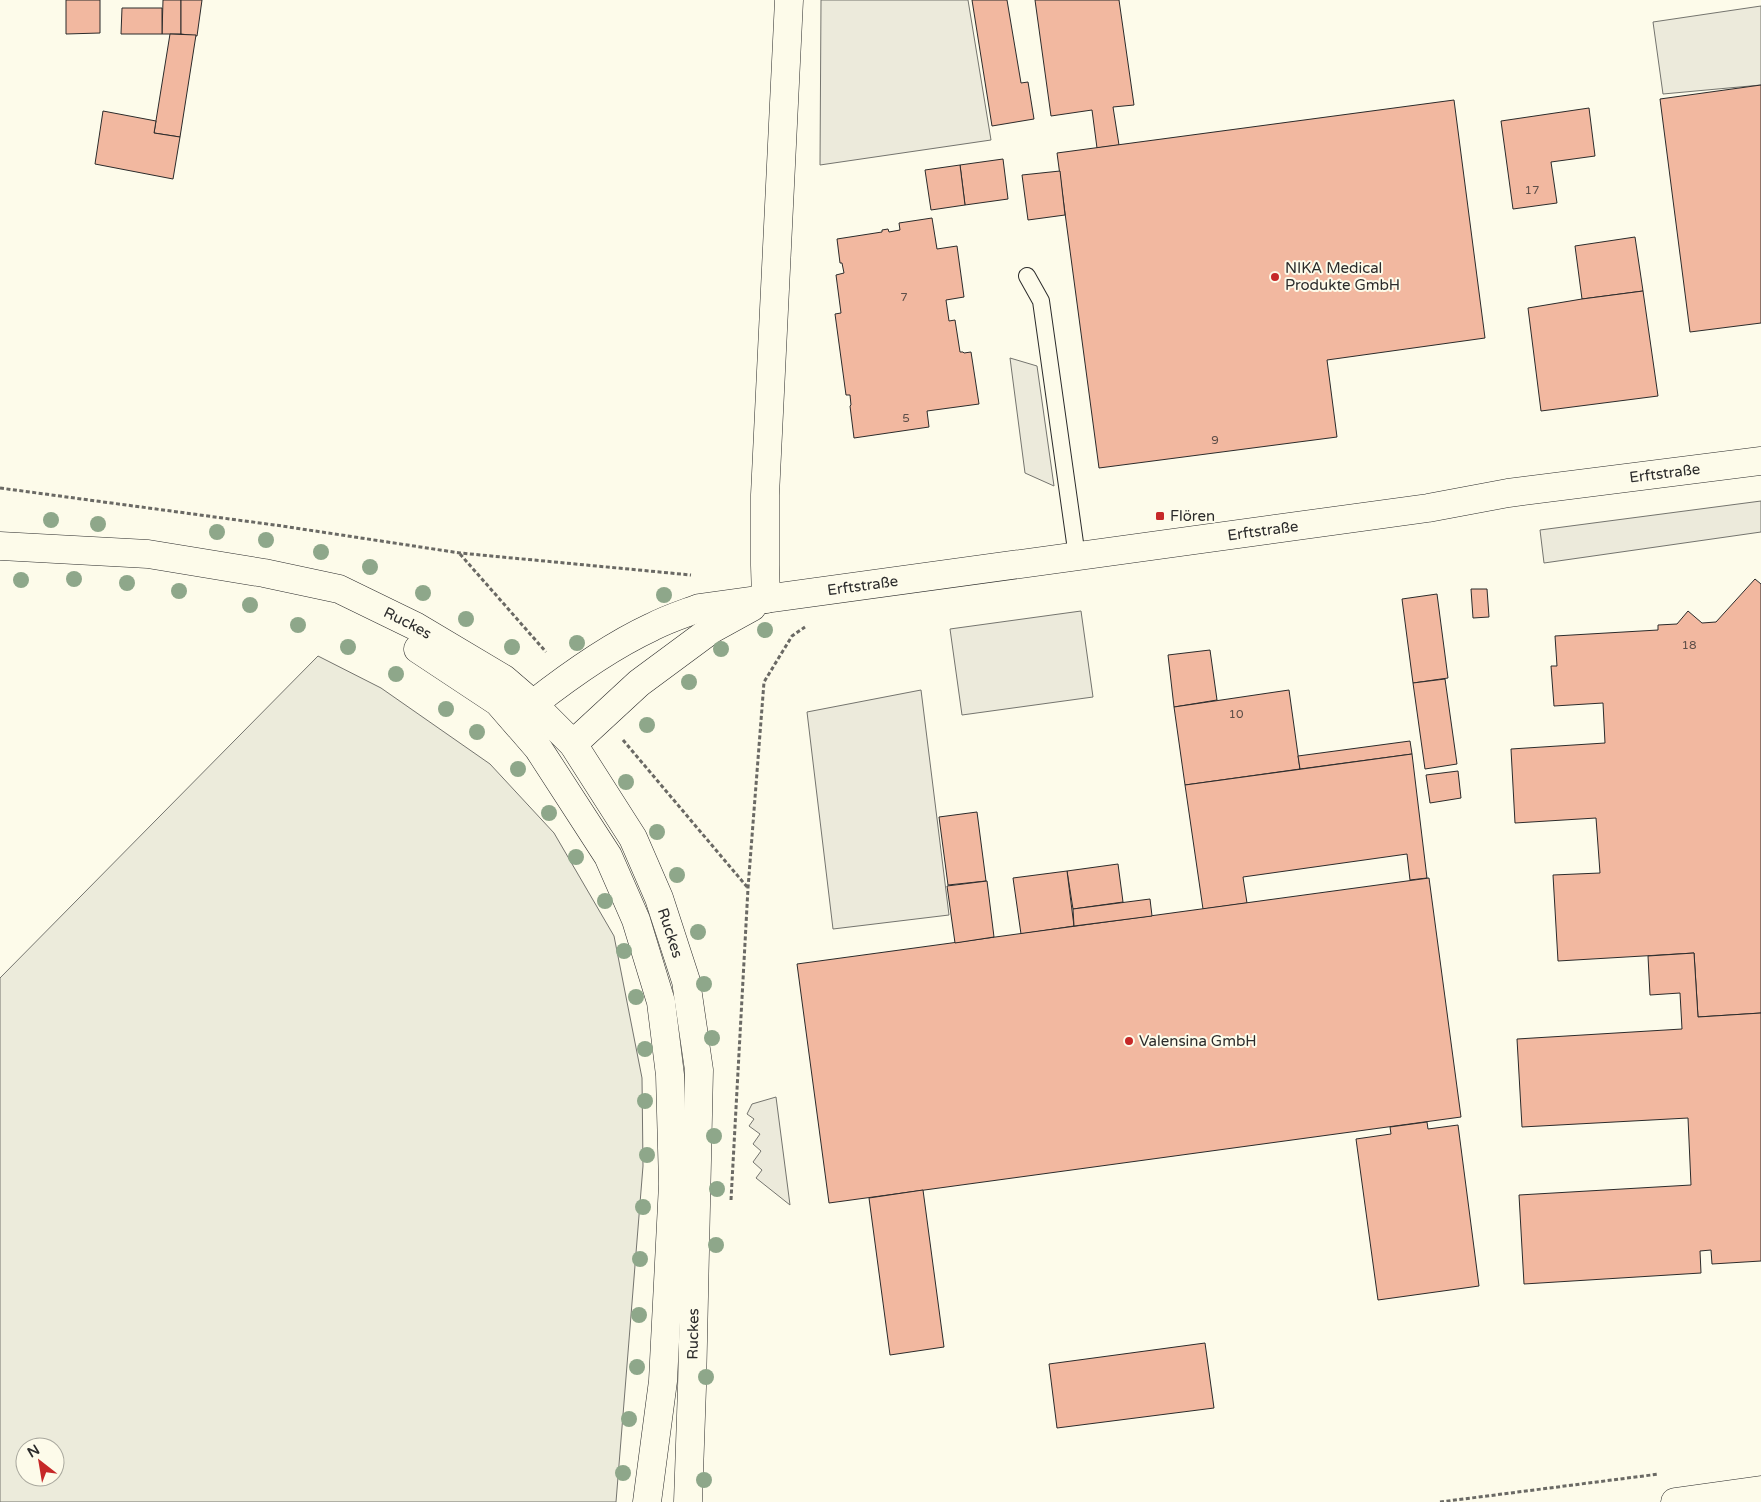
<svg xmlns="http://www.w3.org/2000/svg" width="1761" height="1502" viewBox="0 0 1761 1502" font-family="'Varela Round',sans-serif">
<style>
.green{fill:#ecebdb;stroke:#74746e;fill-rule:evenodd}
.parking{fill:#eceadb;stroke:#74746e}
.building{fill:#f2b8a0;stroke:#2b2b2b}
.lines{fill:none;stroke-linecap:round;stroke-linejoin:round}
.service-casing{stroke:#2b2b2b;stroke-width:18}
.minor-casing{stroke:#2b2b2b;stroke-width:29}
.secondary-casing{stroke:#2b2b2b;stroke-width:29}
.path{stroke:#6a6964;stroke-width:3;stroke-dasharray:4 2.5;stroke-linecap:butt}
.service{stroke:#fdfbea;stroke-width:16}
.minor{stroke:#fdfbea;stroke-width:28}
.secondary{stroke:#fdfbea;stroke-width:28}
.tree{fill:#8ea78a}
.poi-dot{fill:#c62828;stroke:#fdfbea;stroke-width:2}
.labels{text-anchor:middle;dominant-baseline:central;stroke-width:4;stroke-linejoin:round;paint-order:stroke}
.number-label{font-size:12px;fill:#5d4e48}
.poi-label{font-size:15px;fill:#2b2b2b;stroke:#fdfbea;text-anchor:start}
.street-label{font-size:15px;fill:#2b2b2b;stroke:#fdfbea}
</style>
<rect width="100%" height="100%" fill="#fdfbea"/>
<!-- green -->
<path class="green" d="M 318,656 L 381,688 L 490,764 L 554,833 L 614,936 L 642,1078 L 643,1166 L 616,1502 L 0,1502 L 0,978 ZM 25,1447 L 55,1447 L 55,1477 L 25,1477 Z"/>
<!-- parking -->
<g class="parking">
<polygon points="821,0 968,0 991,140 820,165"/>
<polygon points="1761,6 1761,85 1663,94 1653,22"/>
<polygon points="1010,358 1037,366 1054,486 1025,473"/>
<polygon points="1761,501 1761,532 1544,563 1540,530"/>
<polygon points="1081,611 1093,697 962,715 950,629"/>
<polygon points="921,690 949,915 833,929 807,712"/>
<polygon points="776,1097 790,1205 756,1178 762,1170 753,1162 761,1151 753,1144 760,1134 749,1126 754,1119 747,1114 752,1104"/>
</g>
<!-- building -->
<g class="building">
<polygon points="66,0 100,0 100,33 66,34"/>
<polygon points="163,0 181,0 181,34 162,34"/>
<polygon points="181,0 202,0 197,36 181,34"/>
<polygon points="972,0 1007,0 1021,83 1028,82 1034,119 992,126"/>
<polygon points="1035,0 1119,0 1134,105 1113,107 1119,145 1097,148 1092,110 1051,116"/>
<polygon points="122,8 162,8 162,34 121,34"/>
<polygon points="170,34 196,35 180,137 154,133"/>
<polygon points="1761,85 1761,323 1690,332 1660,99"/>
<polygon points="1454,100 1485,338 1327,360 1337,437 1099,468 1057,153"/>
<polygon points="1589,108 1595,156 1551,162 1557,203 1513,209 1501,121"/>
<polygon points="103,111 156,121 154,133 180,137 173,179 95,164"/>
<polygon points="1003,159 1008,199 965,205 960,165"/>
<polygon points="960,165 965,205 931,210 925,170"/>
<polygon points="1060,171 1065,215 1028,220 1022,175"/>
<polygon points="932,218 937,249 957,246 964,297 946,300 949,321 955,320 960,352 963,352 964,353 971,352 979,404 927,411 929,427 854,438 850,406 851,405 850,395 846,395 835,314 841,313 836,275 844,273 842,263 840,263 837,239 882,232 882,230 888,229 889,232 900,230 899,223"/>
<polygon points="1635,237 1643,291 1582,299 1575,246"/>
<polygon points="1643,291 1658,396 1541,411 1528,308 1582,299"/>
<polygon points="1755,579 1761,584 1761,1013 1698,1017 1694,953 1558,961 1553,875 1600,873 1596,818 1515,823 1511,749 1605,743 1603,703 1554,706 1551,666 1557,666 1555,636 1658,630 1658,625 1677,624 1688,611 1702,623 1716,622"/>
<polygon points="1471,589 1487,589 1489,617 1473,618"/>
<polygon points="1437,594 1448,678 1413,683 1402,599"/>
<polygon points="1210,650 1217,700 1174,707 1168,655"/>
<polygon points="1445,679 1457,764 1425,769 1413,683"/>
<polygon points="1289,690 1300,769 1185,785 1174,707"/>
<polygon points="1410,741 1412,754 1300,769 1298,756"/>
<polygon points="1412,754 1427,878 1410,880 1407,854 1243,877 1247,903 1203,909 1185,785"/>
<polygon points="1458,771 1461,798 1430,803 1426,775"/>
<polygon points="977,812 986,881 948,885 939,817"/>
<polygon points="1118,864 1123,902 1073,909 1067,871"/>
<polygon points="1067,871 1074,926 1021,934 1013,878"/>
<polygon points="1429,878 1461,1117 829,1203 797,964"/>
<polygon points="987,881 994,937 955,943 947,886"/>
<polygon points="1150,899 1152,916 1074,926 1073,909"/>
<polygon points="1694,953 1698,1017 1761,1013 1761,1261 1712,1264 1711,1250 1700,1251 1701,1273 1524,1284 1519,1195 1691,1185 1688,1118 1522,1127 1517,1039 1682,1029 1680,993 1650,995 1648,956"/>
<polygon points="1427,1122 1428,1129 1458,1125 1479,1286 1378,1300 1356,1139 1391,1134 1390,1127"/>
<polygon points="923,1190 944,1347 890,1355 869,1198"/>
<polygon points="1205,1343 1214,1408 1057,1428 1049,1364"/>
</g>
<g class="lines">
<!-- service casing -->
<g class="service-casing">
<polyline id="service" points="1027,276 1041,301 1077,557"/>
</g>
<!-- minor casing -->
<g class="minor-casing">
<g id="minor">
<polyline points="766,599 765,565 765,495 789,0"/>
<path id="s1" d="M 533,704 C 570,675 609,647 652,627 C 667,619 683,614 699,608 L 1428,508 L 1508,493 L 1761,461"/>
<polyline points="573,744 639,683 712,629 752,607"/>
</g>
</g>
<!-- secondary casing -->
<g class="secondary-casing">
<g id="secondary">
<path id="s2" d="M 0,546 L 148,554 L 264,573 L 339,589 L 415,626 L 504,679 L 533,704 L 573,744 L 633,838 L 659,898 L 686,981 L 699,1070 L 692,1387 L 688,1502"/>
<polyline points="418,649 498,702 538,748 608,856 636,920 661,1002 670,1075 673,1184 663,1381 647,1502"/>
<polyline points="1675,1502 1761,1490"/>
</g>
</g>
<!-- path -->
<g class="path">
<polyline points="0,488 282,526 460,553 691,575"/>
<polyline points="460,554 546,652"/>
<polyline points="623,740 748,888"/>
<polyline points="731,1200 748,888 764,682 792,636 805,627"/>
<polyline points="1440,1502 1659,1474"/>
</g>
<!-- service -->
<use href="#service" class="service"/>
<!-- minor -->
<use href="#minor" class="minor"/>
<!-- secondary -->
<use href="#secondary" class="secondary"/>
</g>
<!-- trees -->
<g class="tree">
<circle cx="51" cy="520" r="8"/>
<circle cx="98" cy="524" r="8"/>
<circle cx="217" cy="532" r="8"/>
<circle cx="266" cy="540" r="8"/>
<circle cx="321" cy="552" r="8"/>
<circle cx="370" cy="567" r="8"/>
<circle cx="74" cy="579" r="8"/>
<circle cx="21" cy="580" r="8"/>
<circle cx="127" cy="583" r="8"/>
<circle cx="179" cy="591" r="8"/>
<circle cx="423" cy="593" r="8"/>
<circle cx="664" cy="595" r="8"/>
<circle cx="250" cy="605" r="8"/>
<circle cx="466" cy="619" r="8"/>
<circle cx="298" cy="625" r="8"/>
<circle cx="765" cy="630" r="8"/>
<circle cx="577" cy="643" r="8"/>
<circle cx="348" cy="647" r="8"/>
<circle cx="512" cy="647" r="8"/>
<circle cx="721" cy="649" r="8"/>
<circle cx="396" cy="674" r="8"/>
<circle cx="689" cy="682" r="8"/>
<circle cx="446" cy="709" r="8"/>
<circle cx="647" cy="725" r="8"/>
<circle cx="477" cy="732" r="8"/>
<circle cx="518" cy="769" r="8"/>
<circle cx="626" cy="782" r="8"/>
<circle cx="549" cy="813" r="8"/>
<circle cx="657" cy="832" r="8"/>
<circle cx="576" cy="857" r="8"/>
<circle cx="677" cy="875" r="8"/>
<circle cx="605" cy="901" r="8"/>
<circle cx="698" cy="932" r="8"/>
<circle cx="624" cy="951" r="8"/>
<circle cx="704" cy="984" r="8"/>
<circle cx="636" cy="997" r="8"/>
<circle cx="712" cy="1038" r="8"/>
<circle cx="645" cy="1049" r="8"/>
<circle cx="645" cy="1101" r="8"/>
<circle cx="714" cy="1136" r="8"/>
<circle cx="647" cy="1155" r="8"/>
<circle cx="717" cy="1189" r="8"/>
<circle cx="643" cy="1207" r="8"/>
<circle cx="716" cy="1245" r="8"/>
<circle cx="640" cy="1259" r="8"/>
<circle cx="639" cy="1315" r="8"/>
<circle cx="637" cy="1367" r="8"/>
<circle cx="706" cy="1377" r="8"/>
<circle cx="629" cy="1419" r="8"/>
<circle cx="623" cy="1473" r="8"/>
<circle cx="704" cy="1480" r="8"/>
</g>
<!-- markers -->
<g class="poi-dot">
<circle cx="1275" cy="277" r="5"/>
<rect x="1155" y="511" width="10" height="10" rx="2.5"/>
<circle cx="1129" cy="1041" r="5"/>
</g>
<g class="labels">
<!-- number labels -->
<g class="number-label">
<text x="1532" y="190">17</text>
<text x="904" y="297">7</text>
<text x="906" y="418">5</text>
<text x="1215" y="440">9</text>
<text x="1689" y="645">18</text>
<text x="1236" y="714">10</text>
</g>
<!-- poi labels -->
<g class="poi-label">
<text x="1285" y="268">NIKA Medical<tspan x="1285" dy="17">Produkte GmbH</tspan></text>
<text x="1170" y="516">Flören</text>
<text x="1139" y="1041">Valensina GmbH</text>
</g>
<!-- street labels -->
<g class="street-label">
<text stroke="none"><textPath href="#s1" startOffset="1168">Erftstraße</textPath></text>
<text stroke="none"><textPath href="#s1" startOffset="762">Erftstraße</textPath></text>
<text stroke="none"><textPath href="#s1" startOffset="358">Erftstraße</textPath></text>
<text stroke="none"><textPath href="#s2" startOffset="419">Ruckes</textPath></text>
<text stroke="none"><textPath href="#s2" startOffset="839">Ruckes</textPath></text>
<text transform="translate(693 1334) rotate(-89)">Ruckes</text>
</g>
</g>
<!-- north arrow -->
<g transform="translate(40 1462) rotate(329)"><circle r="24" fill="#fdfbea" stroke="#a9a89e"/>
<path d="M0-4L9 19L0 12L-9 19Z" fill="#c62828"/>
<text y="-8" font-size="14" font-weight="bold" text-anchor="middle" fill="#2b2b2b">N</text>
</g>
</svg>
